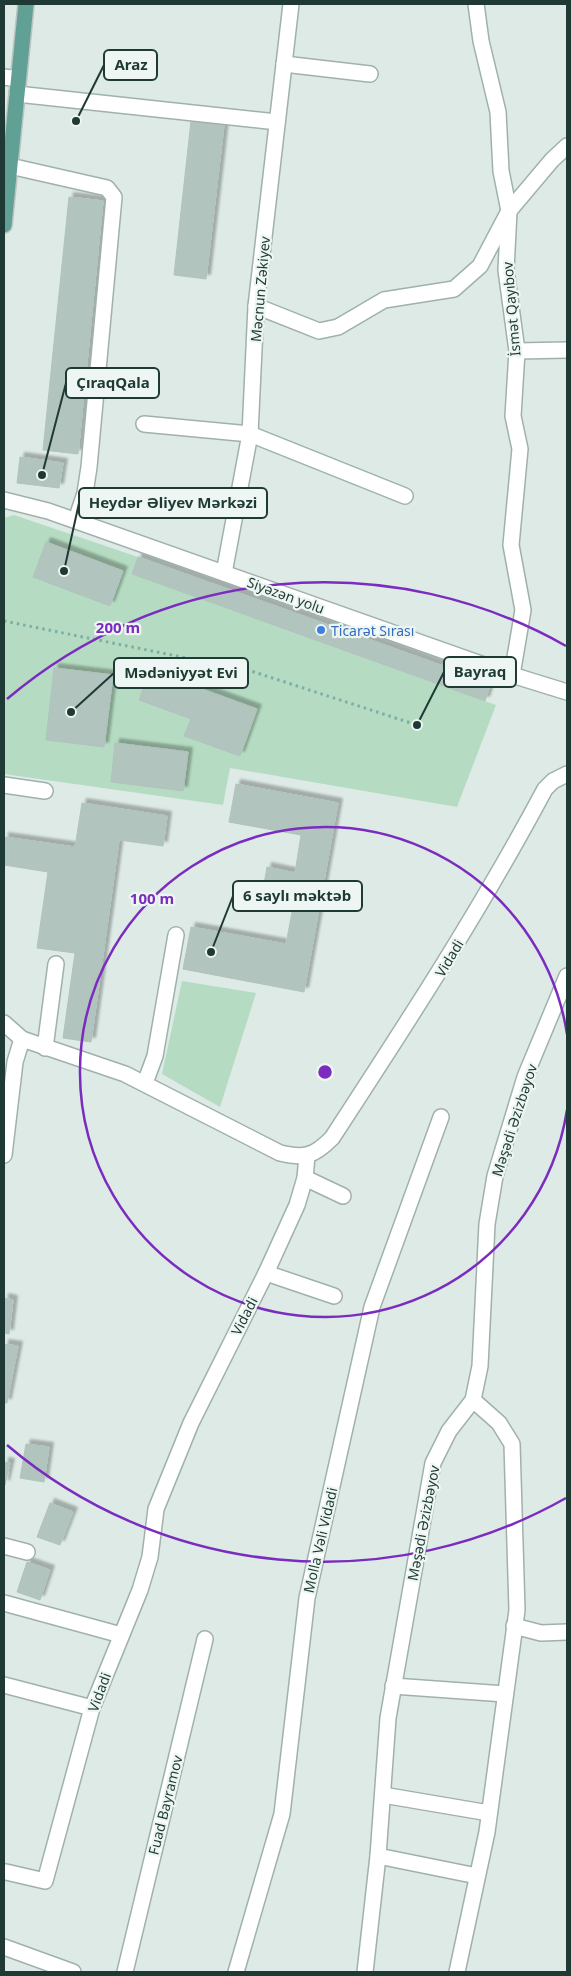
<svg xmlns="http://www.w3.org/2000/svg" width="571" height="1976" viewBox="0 0 571 1976" font-family="'Noto Sans',sans-serif">
<style>
.green{fill:#b5dcc2}
.building{fill:#b2c4be;stroke:#b0c3bd;filter:url(#shadow)}
.lines{fill:none;stroke-linecap:round;stroke-linejoin:round}
.minor-casing{stroke:#a0b1ac;stroke-width:18}
.major-casing{stroke:#bcc4c2;stroke-width:18}
.path{stroke:#7daea3;stroke-width:3;stroke-dasharray:2.5 4;stroke-linecap:butt}
.minor{stroke:#fff;stroke-width:15}
.major{stroke:#60a095;stroke-width:15}
.ring{fill:none;stroke:#7b2cbf;stroke-width:2.5}
.shop-dot{fill:#3f7fe0;stroke:#edf6f2;stroke-width:2}
.labels{text-anchor:middle;dominant-baseline:central;stroke-width:4.5;stroke-linejoin:round;paint-order:stroke}
.street-label{font-size:14px;fill:#1f3934;stroke:#edf6f2}
.shop-label{font-size:14px;fill:#366cbe;stroke:#edf6f2;text-anchor:start}
.centre{fill:#7b2cbf;stroke:#edf6f2;stroke-width:2.5}
.ring-label{font-size:15px;text-anchor:middle;font-weight:bold;fill:#7b2cbf;stroke:#edf6f2;stroke-width:4.5;stroke-linejoin:round;paint-order:stroke}
.leader{fill:none;stroke:#1f3934;stroke-width:2}
.callout-dot{fill:#1f3934;stroke:#edf6f2;stroke-width:2}
.callout{fill:#edf6f2;stroke:#1f3934;stroke-width:2}
.callout-label{font-size:15px;text-anchor:middle;font-weight:bold;fill:#1f3934}
</style>
<defs>
<filter id="shadow"><feDropShadow dx="4.5" dy="-4.5" stdDeviation="1" flood-color="#0004"/></filter>
</defs>
<rect width="100%" height="100%" fill="#ddeae5"/>
<!-- green -->
<g class="green">
<polygon points="14,515 138,557 132,574 496,705 457,807 230,768 223,805 4,774 4,518"/>
<polygon points="182,981 256,993 220,1107 162,1074"/>
</g>
<!-- building -->
<g class="building">
<polygon points="191,121 224,125 206,279 174,275"/>
<polygon points="69,197 103,201 78,454 43,450"/>
<polygon points="20,457 63,463 59,488 17,483"/>
<polygon points="46,542 123,571 110,606 33,577"/>
<polygon points="138,557 491,683 485,701 132,574"/>
<polygon points="54,668 113,675 104,747 46,740"/>
<polygon points="150,670 257,709 240,756 184,736 191,719 139,700"/>
<polygon points="115,743 188,752 183,791 111,782"/>
<polygon points="236,784 338,803 304,992 183,969 191,927 286,944 293,907 261,901 267,867 295,873 301,835 229,822"/>
<polygon points="82,803 167,816 163,846 119,840 91,1042 63,1038 75,953 37,948 48,872 4,865 4,837 75,847"/>
<polygon points="4,1298 13,1300 9,1334 4,1333"/>
<polygon points="4,1344 18,1346 7,1403 4,1403"/>
<polygon points="26,1444 49,1447 44,1482 20,1478"/>
<polygon points="4,1462 10,1463 5,1485 4,1484"/>
<polygon points="50,1503 73,1512 60,1545 37,1537"/>
<polygon points="27,1562 50,1570 40,1600 17,1592"/>
</g>
<g class="lines">
<!-- minor casing -->
<g class="minor-casing">
<g id="minor">
<polyline points="476,4 481,41 498,112 501,171 509,211 506,270 517,351 513,416 520,449 511,545 523,610 512,675"/>
<polyline points="284,64 370,74"/>
<polyline points="4,77 18,79"/>
<polyline points="17,94 277,122"/>
<polyline points="10,166 107,188 114,197 89,467 85,493 76,520"/>
<polyline points="256,306 319,331 338,327 384,300 454,289 480,266 509,211 552,160 567,146"/>
<polyline points="517,351 567,350"/>
<polyline points="144,424 250,434 405,496"/>
<polyline points="4,500 48,511 512,675 567,692"/>
<polyline points="224,573 250,434 256,306 291,4"/>
<polyline points="4,785 45,791"/>
<path d="M 4,1023 L 22,1039 L 125,1074 L 280,1153 C 305,1159 314,1156 332,1138 C 407,1023 480,911 545,789 L 553,781 L 567,774"/>
<polyline points="45,1048 56,964"/>
<polyline points="145,1083 155,1056 176,935"/>
<polyline points="4,1155 15,1062 22,1039"/>
<polyline points="305,1178 343,1196"/>
<polyline points="266,1273 334,1296"/>
<polyline points="4,1546 27,1552"/>
<polyline points="4,1603 121,1635"/>
<polyline points="514,1626 541,1633 567,1632"/>
<polyline points="4,1685 92,1708"/>
<polyline points="393,1686 505,1694"/>
<polyline points="383,1795 489,1813"/>
<polyline points="378,1856 477,1876"/>
<polyline points="6,1872 45,1881 92,1708 140,1590 150,1557 156,1509 191,1423 266,1273 297,1205 305,1178 307,1156"/>
<polyline points="4,1947 73,1972"/>
<polyline points="125,1972 205,1639"/>
<polyline points="236,1972 282,1814 307,1598 372,1307 441,1117"/>
<polyline points="365,1972 378,1856 388,1718 433,1463 449,1431 473,1400 480,1366 487,1224 495,1176 525,1077 567,976"/>
<polyline points="457,1972 487,1832 517,1610 512,1444 499,1423 473,1400"/>
</g>
</g>
<!-- major casing -->
<g class="major-casing">
<polyline id="major" points="4,225 26,4"/>
</g>
<!-- path -->
<polyline class="path" points="4,621 251,671 417,725"/>
<!-- minor -->
<use href="#minor" class="minor"/>
<!-- major -->
<use href="#major" class="major"/>
</g>
<!-- distance rings -->
<g class="ring">
<path d="M567 1110A245 245 0 1 1 567 1034"/>
<path d="M566 1498A490 490 0 0 1 7 1445M7 699A490 490 0 0 1 566 646"/>
</g>
<!-- markers -->
<circle class="shop-dot" cx="321" cy="630" r="5"/>
<g class="labels">
<!-- street labels -->
<g class="street-label">
<text transform="translate(260 289) rotate(-85)">Məcnun Zəkiyev</text>
<text transform="translate(511 309) rotate(-95)">İsmət Qayıbov</text>
<text transform="translate(286 595) rotate(20)">Siyəzən yolu</text>
<text transform="translate(449 958) rotate(-59)">Vidadi</text>
<text transform="translate(514 1120) rotate(-72)">Məşədi Əzizbəyov</text>
<text transform="translate(244 1316) rotate(-63)">Vidadi</text>
<text transform="translate(423 1523) rotate(-79)">Məşədi Əzizbəyov</text>
<text transform="translate(320 1540) rotate(-77)">Molla Vəli Vidadi</text>
<text transform="translate(99 1692) rotate(-70)">Vidadi</text>
<text transform="translate(165 1805) rotate(-76)">Fuad Bayramov</text>
</g>
<!-- shop labels -->
<g class="shop-label">
<text x="331" y="630">Ticarət Sırası</text>
</g>
</g>
<circle cx="325" cy="1072" r="8" class="centre"/>
<g class="ring-label">
<text x="118" y="633">200 m</text>
<text x="152" y="904">100 m</text>
</g>
<!-- callouts -->
<path class="leader" d="M76 121L104 65M42 475L66 383M64 571L79 503M417 725L444 672M71 712L114 673M211 952L233 896"/>
<g class="callout-dot">
<circle cx="76" cy="121" r="5"/>
<circle cx="42" cy="475" r="5"/>
<circle cx="64" cy="571" r="5"/>
<circle cx="417" cy="725" r="5"/>
<circle cx="71" cy="712" r="5"/>
<circle cx="211" cy="952" r="5"/>
</g>
<g class="callout">
<rect x="104" y="50" width="53" height="30" rx="5"/>
<rect x="66" y="368" width="93" height="30" rx="5"/>
<rect x="79" y="488" width="188" height="30" rx="5"/>
<rect x="444" y="657" width="72" height="30" rx="5"/>
<rect x="114" y="658" width="134" height="30" rx="5"/>
<rect x="233" y="881" width="129" height="30" rx="5"/>
</g>
<g class="callout-label">
<text x="131" y="70">Araz</text>
<text x="113" y="388">ÇıraqQala</text>
<text x="173" y="508">Heydər Əliyev Mərkəzi</text>
<text x="480" y="677">Bayraq</text>
<text x="181" y="678">Mədəniyyət Evi</text>
<text x="297" y="901">6 saylı məktəb</text>
</g>
<!-- border -->
<rect width="571" height="1976" fill="none" stroke="#1f3934" stroke-width="10"/>
</svg>
